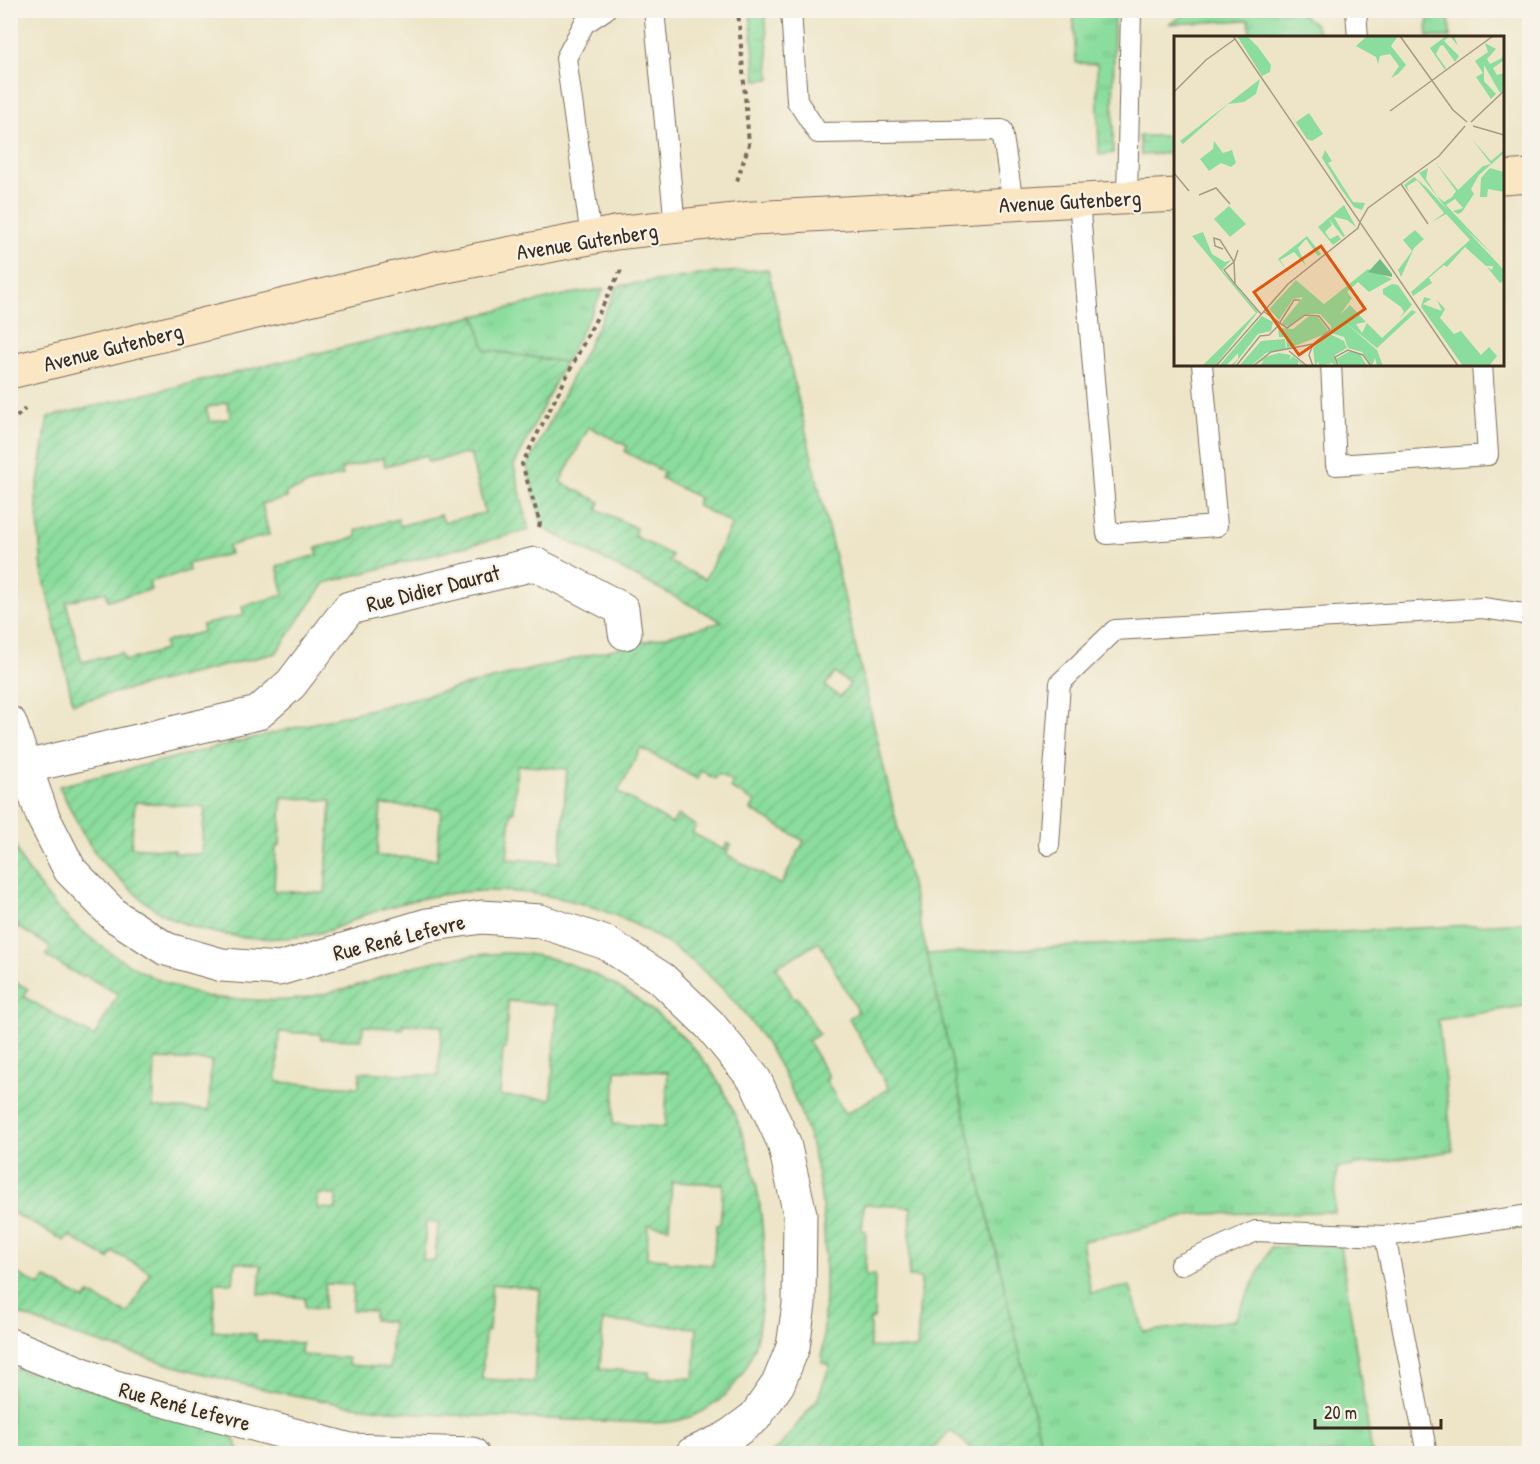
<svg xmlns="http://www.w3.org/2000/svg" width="1540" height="1464" viewBox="0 0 1540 1464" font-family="'Patrick Hand',sans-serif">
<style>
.grass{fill:url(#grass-tufts);stroke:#63845e;stroke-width:1.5}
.garden{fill:url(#garden-furrows);stroke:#63845e;stroke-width:1.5;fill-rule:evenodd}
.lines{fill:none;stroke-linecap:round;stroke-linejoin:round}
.lane-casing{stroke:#7a6b5a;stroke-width:22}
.street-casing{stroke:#7a6b5a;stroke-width:35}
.secondary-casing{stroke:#7a6b5a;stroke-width:35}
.path{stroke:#7a6b5a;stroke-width:4;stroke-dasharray:4.5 4.5;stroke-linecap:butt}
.lane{stroke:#fff;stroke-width:20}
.street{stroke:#fff;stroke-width:33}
.secondary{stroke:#fbe6c4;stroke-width:33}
.labels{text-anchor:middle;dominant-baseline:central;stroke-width:4.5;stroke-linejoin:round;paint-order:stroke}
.street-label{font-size:22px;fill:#3b2a1e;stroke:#f7f3e8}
.inset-road{fill:none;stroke:#a69a84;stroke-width:1.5}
.view{fill:#df570d;fill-opacity:0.15;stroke:#df570d;stroke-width:3}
.inset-edge{fill:none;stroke:#3b2a1e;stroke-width:3}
</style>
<defs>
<pattern id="grass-tufts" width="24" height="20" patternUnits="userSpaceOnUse" patternTransform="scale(1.5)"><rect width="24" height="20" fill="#8bdd9d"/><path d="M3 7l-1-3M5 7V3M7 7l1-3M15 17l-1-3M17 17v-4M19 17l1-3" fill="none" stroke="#79be87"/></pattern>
<pattern id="garden-furrows" width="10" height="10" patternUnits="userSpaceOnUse" patternTransform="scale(1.5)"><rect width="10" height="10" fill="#8bdd9d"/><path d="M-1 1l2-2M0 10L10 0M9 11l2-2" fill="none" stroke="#79be87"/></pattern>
</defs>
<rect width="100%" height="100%" fill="#f7f3e8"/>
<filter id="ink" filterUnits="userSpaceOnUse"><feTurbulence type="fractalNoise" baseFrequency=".0167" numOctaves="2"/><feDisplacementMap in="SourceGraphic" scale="12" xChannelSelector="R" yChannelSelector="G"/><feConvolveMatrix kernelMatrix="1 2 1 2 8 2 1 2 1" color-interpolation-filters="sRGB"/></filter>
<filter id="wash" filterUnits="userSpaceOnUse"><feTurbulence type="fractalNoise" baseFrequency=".008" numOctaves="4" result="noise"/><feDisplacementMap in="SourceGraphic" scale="24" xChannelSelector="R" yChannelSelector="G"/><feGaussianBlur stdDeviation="1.35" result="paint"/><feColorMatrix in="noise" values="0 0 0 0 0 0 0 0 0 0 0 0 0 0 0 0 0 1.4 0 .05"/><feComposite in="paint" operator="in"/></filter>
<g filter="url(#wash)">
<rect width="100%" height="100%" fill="#eee5c8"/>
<!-- grass -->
<g class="grass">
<polygon points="750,11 765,11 770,79 756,80"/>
<polygon points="1073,11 1114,11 1113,153 1099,155 1097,64 1076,63"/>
<polygon points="1191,11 1297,11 1315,24 1320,37 1250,37 1249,20 1169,24"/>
<polygon points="1428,11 1449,11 1450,37 1427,37"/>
<polygon points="1139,136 1175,136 1175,153 1141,155"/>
<polygon points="604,289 565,362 484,350 475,316 569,294"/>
<polygon points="1529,922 1529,1005 1438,1020 1453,1151 1337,1168 1334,1212 1195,1214 1121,1234 1082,1241 1091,1293 1130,1286 1144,1332 1235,1320 1271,1247 1340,1245 1372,1453 1043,1453 926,954"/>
<polygon points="11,1369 32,1371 227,1432 236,1443 240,1453 11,1454"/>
</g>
<!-- garden -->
<g class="garden">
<path d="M 768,269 L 1043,1453 L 977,1453 L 950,1430 L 930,1453 L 771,1453 L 782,1444 L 818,1398 L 830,1365 L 822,1363 C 826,1289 830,1213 810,1141 C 767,993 640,887 482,891 C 444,892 404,901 368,914 C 355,918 343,926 330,930 C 276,946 208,939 159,912 C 144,903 131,890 119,878 C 112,871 104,865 98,857 C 82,835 71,810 59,786 L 723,622 L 543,528 L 527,467 L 618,286 L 714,273 ZM 589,427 L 627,446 L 625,452 L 664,472 L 661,478 L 699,498 L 696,505 L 732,524 L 705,579 L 669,562 L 672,555 L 634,536 L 636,528 L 597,509 L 600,502 L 560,482 ZM 835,673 L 850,684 L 840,697 L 825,686 ZM 641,748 L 697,779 L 702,771 L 714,779 L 718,774 L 733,782 L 730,788 L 755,802 L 751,810 L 804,841 L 781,885 L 726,854 L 731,845 L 727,843 L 724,850 L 692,833 L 696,826 L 678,815 L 672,824 L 618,792 ZM 517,765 L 567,769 L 560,862 L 507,859 L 511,812 L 514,812 ZM 282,797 L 331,801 L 325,893 L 274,891 L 276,846 L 280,845 ZM 135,802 L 205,807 L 201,854 L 174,853 L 174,850 L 131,847 ZM 381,805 L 441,809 L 437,859 L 377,856 ZM 819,942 L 858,1012 L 849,1018 L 889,1089 L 845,1114 L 826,1080 L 829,1077 L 808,1041 L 819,1034 L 797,997 L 794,999 L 776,967 ZM 864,1204 L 911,1207 L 909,1277 L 921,1278 L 917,1349 L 870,1347 L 870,1320 L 874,1319 L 875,1275 L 865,1275 L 866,1231 L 862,1231 Z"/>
<path d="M 475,316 L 485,350 L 565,362 L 514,466 L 529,530 L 325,583 L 276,653 L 73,703 L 42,571 L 36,496 L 48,417 ZM 227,402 L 231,418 L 210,422 L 206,408 ZM 470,453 L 485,513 L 444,522 L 441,515 L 400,526 L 398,519 L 356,530 L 357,537 L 316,548 L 318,555 L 277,566 L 284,595 L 242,606 L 244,615 L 202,625 L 203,632 L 164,642 L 165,650 L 125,661 L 122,653 L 82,662 L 66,602 L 106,592 L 108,600 L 151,590 L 149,582 L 189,571 L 188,564 L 230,554 L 228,546 L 269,535 L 262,504 L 287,498 L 286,492 L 302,488 L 302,486 L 343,475 L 341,469 L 383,458 L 385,466 L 426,455 L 428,462 Z"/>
<path d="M 11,825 C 14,835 15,846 19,855 C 22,863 28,870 33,877 C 68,931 141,980 204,996 C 214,999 225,998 236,999 C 259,1000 281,1002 304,998 C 325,994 346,989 365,983 C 379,979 393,972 407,968 C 439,959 473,954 506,953 C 546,952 584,967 618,987 C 655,1009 696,1044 718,1081 C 761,1155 772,1248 758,1331 C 751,1374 722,1409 680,1420 C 670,1423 659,1423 649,1423 L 425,1414 L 346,1405 L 253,1387 L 171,1365 L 67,1333 L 11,1311 L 11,1270 L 40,1286 L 45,1278 L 85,1300 L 89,1294 L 128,1314 L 150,1272 L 113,1252 L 109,1259 L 69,1236 L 65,1241 L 11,1212 L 11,979 L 28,989 L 24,997 L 94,1037 L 118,994 L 84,975 L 82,977 L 46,956 L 51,947 L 16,926 L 18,924 L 11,919 ZM 508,1001 L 557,1005 L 551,1099 L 500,1096 L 503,1049 L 506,1049 ZM 403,1024 L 442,1026 L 438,1076 L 360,1072 L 359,1087 L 277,1082 L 279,1032 L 320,1034 L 321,1039 L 362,1040 L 363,1026 L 403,1029 ZM 155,1059 L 211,1061 L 209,1110 L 153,1108 ZM 616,1070 L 668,1072 L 665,1127 L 613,1124 ZM 672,1182 L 723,1184 L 720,1224 L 716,1225 L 713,1265 L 668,1262 L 667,1259 L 647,1258 L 648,1225 L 669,1227 ZM 318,1194 L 336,1195 L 336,1209 L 317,1208 ZM 426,1222 L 438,1223 L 435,1261 L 423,1260 ZM 235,1262 L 261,1265 L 259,1294 L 305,1298 L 305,1308 L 324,1309 L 325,1284 L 353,1285 L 352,1310 L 374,1311 L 374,1320 L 392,1322 L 390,1368 L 349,1365 L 348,1358 L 301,1355 L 302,1343 L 256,1341 L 256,1334 L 213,1331 L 215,1283 L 233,1283 ZM 492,1284 L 540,1289 L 534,1382 L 482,1379 L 485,1332 L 489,1331 ZM 603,1321 L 697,1328 L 694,1378 L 649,1378 L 649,1372 L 600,1369 Z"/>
</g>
</g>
<g filter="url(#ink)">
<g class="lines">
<!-- lane casing -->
<g class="lane-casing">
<g id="lane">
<polyline points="654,10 675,226"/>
<polyline points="791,10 797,101 818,133 1002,130 1013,204"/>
<polyline points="1356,10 1358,38"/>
<polyline points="1127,198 1131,10"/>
<polyline points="1079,200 1107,534 1217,526 1202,364"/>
<polyline points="591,237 566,58 584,24 605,10"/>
<polyline points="1331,364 1336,465 1488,455 1482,364"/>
<polyline points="1049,845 1060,683 1115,630 1483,608 1530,615"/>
<polyline points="1180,1265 1256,1231 1385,1236"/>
<polyline points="1427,1454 1385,1236 1530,1215"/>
</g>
</g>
<!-- street casing -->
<g class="street-casing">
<g id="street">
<polyline points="10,723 43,817 70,870 115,916 166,949 222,965 279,969 427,925 482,917 540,921 606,943 662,979 709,1024 755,1080 784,1143 800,1214 799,1304 793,1347 778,1384 755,1417 725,1439 692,1454"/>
<polyline points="10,771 25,767 258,713 291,684 349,608 535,564 622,609 625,633"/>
<polyline points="10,1345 115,1387 350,1450 472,1454"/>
</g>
</g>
<!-- secondary casing -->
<g class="secondary-casing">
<g id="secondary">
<polyline points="1502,178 1530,176"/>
<polyline points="10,372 436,268 615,233 753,218 1176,195"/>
</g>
</g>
<!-- path -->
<g class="path">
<polyline points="737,181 749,144 738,10"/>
<polyline points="10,423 25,409"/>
<polyline points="539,527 540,523 522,464 621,270"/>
</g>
<!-- lane -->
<use href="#lane" class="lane"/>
<!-- street -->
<use href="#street" class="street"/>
<!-- secondary -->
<use href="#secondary" class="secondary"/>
</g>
</g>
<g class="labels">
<!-- street labels -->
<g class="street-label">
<text transform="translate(1070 201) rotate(-3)">Avenue Gutenberg</text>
<text transform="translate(587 241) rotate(-9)">Avenue Gutenberg</text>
<text transform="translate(113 347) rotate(-14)">Avenue Gutenberg</text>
<text transform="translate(433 588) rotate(-14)">Rue Didier Daurat</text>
<text transform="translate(399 937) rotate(-14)">Rue René Lefevre</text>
<text transform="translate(185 1406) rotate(15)">Rue René Lefevre</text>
</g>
</g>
<!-- overview -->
<g transform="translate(1174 36)">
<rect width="330" height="330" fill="#eee5c8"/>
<path d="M 63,0 L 73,0 L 84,11 L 97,29 L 96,36 L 88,40 ZM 193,0 L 224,0 L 217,10 L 232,29 L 224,38 L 217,42 L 225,30 L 216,18 L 206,20 L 204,28 L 202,21 L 182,10 ZM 272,0 L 280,0 L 284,10 L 276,0 L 270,5 L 285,20 L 281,26 L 269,9 L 266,10 L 262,18 L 272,32 L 271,34 L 256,12 ZM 311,7 L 322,13 L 313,23 L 316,28 L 328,22 L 330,15 L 329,25 L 319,32 L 323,39 L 330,37 L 330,54 L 326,57 L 310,29 L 310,45 L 322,58 L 317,63 L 302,41 L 309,37 L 301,25 L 314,16 ZM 86,43 L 82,58 L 70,66 L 54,68 L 9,108 L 6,105 ZM 115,76 L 122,86 L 135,77 L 149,98 L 138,105 L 133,103 ZM 298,103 L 317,125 L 330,114 L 330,117 L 305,139 L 297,153 L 300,158 L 288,176 L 284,178 L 279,175 L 289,172 L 281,163 L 272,169 L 319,219 L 279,181 L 245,137 L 254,132 L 252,143 L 263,160 L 270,166 L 278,161 L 282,155 L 261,126 L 284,154 L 309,130 L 317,128 ZM 40,105 L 49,117 L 58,114 L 62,127 L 57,131 L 47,127 L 35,135 L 26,123 L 39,113 ZM 151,114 L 158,125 L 154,127 L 179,166 L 191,167 L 188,174 L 180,171 L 167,153 L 148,122 ZM 316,132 L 330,136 L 330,156 L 314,153 L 313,161 L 306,161 L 307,142 ZM 240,141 L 245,145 L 252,151 L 330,234 L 330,245 L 326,247 L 313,231 L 318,234 L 319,230 L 312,230 L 291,211 L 273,231 L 270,229 L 255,242 L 258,247 L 239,260 L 237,256 L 296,204 L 272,178 L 258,186 L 270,177 L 243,144 L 233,150 L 235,156 L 230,149 ZM 170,169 L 182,191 L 173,184 L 160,181 L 171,200 L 169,201 L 155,183 L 158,189 L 151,196 L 156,203 L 164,199 L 167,203 L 159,209 L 144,191 ZM 241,194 L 250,203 L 240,212 L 227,241 L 224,234 L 238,215 L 229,204 ZM 29,196 L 38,218 L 51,226 L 57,224 L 48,234 L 84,276 L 41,330 L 28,330 L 82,277 L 18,200 ZM 133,200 L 147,218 L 144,220 L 132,203 L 124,212 L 132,230 L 120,216 L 106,224 L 115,237 L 104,223 ZM 194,233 L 218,243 L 195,256 L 184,246 L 173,256 L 178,262 L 166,279 L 176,269 L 192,286 L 182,288 L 188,297 L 193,287 L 208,302 L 238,274 L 242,276 L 203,312 L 149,269 ZM 218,248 L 224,249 L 238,269 L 225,283 L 230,276 L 227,271 L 209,258 L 209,253 ZM 250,261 L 257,263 L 249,268 L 268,275 L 263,264 L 271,273 L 266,282 L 280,298 L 287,295 L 307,319 L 315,311 L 323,320 L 315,330 L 289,330 L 247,271 Z" fill="#8bdd9d"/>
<path d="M 206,223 L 218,238 L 218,241 L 194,236 Z" fill="#70bc84"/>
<path d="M 122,244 L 203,314 L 209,330 L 203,330 L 201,322 L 198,330 L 188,316 L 174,312 L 170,301 L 157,297 L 157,290 L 146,278 L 131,278 L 115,291 L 107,288 L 129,261 L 119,263 L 105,284 L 95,273 ZM 88,280 L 99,286 L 97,295 L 84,298 L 59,330 L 56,330 L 64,323 L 64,317 L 52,330 L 45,330 ZM 135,280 L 144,281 L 154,294 L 151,298 L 113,313 L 112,301 L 105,301 L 104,292 L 119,293 ZM 156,298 L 170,305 L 173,312 L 161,319 L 162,330 L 158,327 L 146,330 L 144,326 L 141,330 L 139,312 ZM 111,303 L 112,313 L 92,317 L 77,330 L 65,330 L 87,305 ZM 176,315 L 186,318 L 193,330 L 188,330 L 188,326 L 187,330 L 166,330 L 162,323 ZM 105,317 L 117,319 L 115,324 L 119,320 L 131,330 L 124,326 L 124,330 L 86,330 L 90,324 L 80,330 L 91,321 Z" fill="#8bdd9d"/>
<path d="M 55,170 L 72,188 L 56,201 L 40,183 Z" fill="#8bdd9d"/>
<path class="inset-road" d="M 59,0 L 284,330M 226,0 L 279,74 L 293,86M 0,56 L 32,24 L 61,3M 216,75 L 319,0M 297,86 L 330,55M 299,90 L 330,99M 0,137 L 15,155M 227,148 L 254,188M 25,159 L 42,152 L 56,168M 186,186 L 194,172 L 265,120 L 291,90M 49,213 L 41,210 L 40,202 L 46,204 L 60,226 L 64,214M 61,248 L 60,226 L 50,234 L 60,247 L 61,248 L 68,256 L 87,278M 139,308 L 135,319 L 139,330M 115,315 L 133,330M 42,330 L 114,248 L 184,192 L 186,186M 62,330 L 86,300 L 95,299 L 103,291 L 120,264 L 126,264M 79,330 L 97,316 L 139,308 L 156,294 L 145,280 L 131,279 L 113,292 L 89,275M 164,330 L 161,321 L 174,314 L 189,319 L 197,330"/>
<path class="view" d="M 147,210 L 191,273 L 125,319 L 80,256 Z"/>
<rect width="330" height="330" class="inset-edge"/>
</g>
<!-- margin -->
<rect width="1540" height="1464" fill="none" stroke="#f7f3e8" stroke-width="36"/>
<!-- scale -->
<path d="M1315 1419v9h126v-9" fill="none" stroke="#3b2a1e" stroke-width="3"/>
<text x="1324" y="1419" font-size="18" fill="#3b2a1e" stroke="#f7f3e8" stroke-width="4.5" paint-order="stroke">20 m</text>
</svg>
